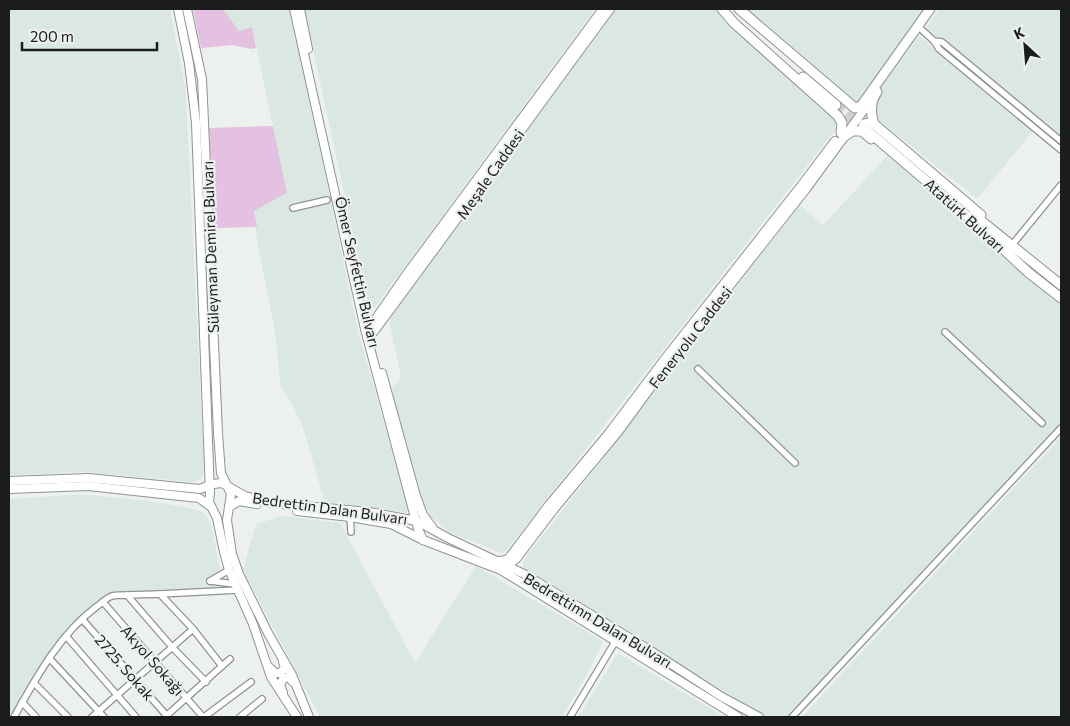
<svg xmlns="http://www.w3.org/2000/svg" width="1070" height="726" viewBox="0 0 1070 726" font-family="Commissioner,sans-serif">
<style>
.built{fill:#dbe8e1}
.green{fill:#e4c1e0}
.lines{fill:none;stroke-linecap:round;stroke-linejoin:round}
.primary-tunnel{stroke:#cdd1ce;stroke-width:9;stroke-dasharray:9 4.5;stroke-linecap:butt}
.street-casing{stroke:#8f9390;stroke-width:8}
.secondary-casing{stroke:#8f9390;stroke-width:10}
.primary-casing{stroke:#8f9390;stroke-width:11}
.street{stroke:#fff;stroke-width:5.5}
.secondary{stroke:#fff;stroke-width:8}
.primary{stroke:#fff;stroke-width:9}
.labels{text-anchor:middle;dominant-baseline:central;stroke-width:4.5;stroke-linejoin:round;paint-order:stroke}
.street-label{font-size:15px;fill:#1b1d1c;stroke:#ecf1ee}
</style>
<rect width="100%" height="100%" fill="#ecf1ee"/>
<!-- built -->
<g class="built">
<polygon points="9,9 170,9 185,86 188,135 204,471 202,478 194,482 82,472 9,475"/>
<polygon points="223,9 291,9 358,332 410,513 325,502 302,425 291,402 281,387 274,326 257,242 254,211 287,193 252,27 239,31"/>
<polygon points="304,9 595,9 375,307 369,306"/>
<polygon points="615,9 717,9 832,108 836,116 836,129 506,551 502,553 451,533 432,518 421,502 392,397 393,387 401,378 389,320"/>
<polygon points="743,9 926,9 860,102 856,105"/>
<polygon points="940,9 1061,9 1061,142 926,28"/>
<polygon points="919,36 1033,131 977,199 880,121 874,109 873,98"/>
<polygon points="889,154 1061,303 1061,424 790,717 766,717 526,571 523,567 523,561 800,205 823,225"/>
<polygon points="1061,437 1061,717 802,717"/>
<polygon points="70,495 87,495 130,499 163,503 200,511 206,515 211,524 219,565 228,590 112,594 99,600 77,619 64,634 11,717 9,717 9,499"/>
<polygon points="282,516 340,523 415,663 476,566 603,641 591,667 562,717 320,717 243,570 256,524"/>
<polygon points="618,653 713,710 725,717 578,717"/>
</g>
<!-- green -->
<g class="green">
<polygon points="193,9 223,9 239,31 252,27 256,48 251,49 233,45 201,48"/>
<polygon points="273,126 287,193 254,211 257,227 214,228 209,128"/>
</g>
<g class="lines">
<!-- primary-tunnel -->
<polyline class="primary-tunnel" points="836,105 861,126"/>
<!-- street casing -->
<g class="street-casing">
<g id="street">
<polyline points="922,30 934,41 939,49 1061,150"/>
<polyline points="934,41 942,42 1061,141"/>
<polyline points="293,208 327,200"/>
<polyline points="1012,245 1061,185"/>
<polyline points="945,332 1042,423"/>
<polyline points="698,369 795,463"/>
<polyline points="350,517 351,532"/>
<polyline points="210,581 235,584"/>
<polyline points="210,581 229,570"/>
<polyline points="160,594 238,590"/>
<polyline points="127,595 160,594 193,629 222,666"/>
<polyline points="103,602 203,717"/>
<polyline points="82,619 167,716"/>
<polyline points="66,636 136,717"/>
<polyline points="50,659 104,717"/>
<polyline points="34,683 68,717"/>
<polyline points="22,702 36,717"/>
<path d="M 14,717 C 36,678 59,635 96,607 C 101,604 106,598 112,596 C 117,595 122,595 127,595 L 172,647 L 206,682"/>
<polyline points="92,717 193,629"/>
<polyline points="165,717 230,659"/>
<polyline points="204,717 251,682"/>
<polyline points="240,717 262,699"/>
<polyline points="570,717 615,642"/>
<polyline points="792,717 1061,428"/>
</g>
</g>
<!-- secondary casing -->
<g class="secondary-casing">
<g id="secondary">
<polyline points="178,9 189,63 196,123 210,493 209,502 217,518 224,552 229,570 253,624 271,677 297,717"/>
<polyline points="187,9 202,79 203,100 218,433 221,473 231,494 227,520 232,554 239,574 268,633 292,675 309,717"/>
<polyline points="294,9 365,329 418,529 423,540"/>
<polyline points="300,9 308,49"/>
<polyline points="365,329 370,327 406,275 603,9"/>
<path d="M 367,337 L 372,334 C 452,227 530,117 610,9"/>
<polyline points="382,373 416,496 423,515 432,527"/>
<polyline points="9,481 88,478 200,489 213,484 222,483 245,496 272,503 369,512 417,521 448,538 524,574 651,651 722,697 759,717"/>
<polyline points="9,489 88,486 199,498 210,506"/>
<polyline points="229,507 239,501 257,504"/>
<polyline points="297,511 350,517 391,524 423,540 501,570 738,717"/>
<polyline points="499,561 506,560 509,558 549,505 609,433 664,360 801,186 835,141"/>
<polyline points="501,570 516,559 554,509 618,432 668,364 806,189 872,99"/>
<polyline points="269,667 275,673 281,673 285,667 283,662"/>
<polyline points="283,693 280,685 283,679 289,677 293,682"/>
</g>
</g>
<!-- primary casing -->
<g class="primary-casing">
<g id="primary">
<polyline points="722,9 734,23 838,116 842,123 841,133"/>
<polyline points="739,9 855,108 861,106 930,9"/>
<polyline points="803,77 836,105"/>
<path d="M 874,124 C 870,112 870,102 877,92"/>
<polyline points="862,131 864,124 871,123 874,124 981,215"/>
<polyline points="869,132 972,220 1029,273 1061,298"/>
<polyline points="845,136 852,131 862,131 871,139"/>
<polyline points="974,215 1061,285"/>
</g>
</g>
<!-- street -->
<use href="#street" class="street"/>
<!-- secondary -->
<use href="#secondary" class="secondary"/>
<!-- primary -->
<use href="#primary" class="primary"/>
</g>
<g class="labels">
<!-- street labels -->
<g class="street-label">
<text transform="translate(490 174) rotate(-55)">Meşale Caddesi</text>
<text transform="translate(965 215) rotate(42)">Atatürk Bulvarı</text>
<text transform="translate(210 247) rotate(-92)">Süleyman Demirel Bulvarı</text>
<text transform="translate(358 272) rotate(77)">Ömer Seyfettin Bulvarı</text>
<text transform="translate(690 337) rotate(-52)">Feneryolu Caddesi</text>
<text transform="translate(330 508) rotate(8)">Bedrettin Dalan Bulvarı</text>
<text transform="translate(598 620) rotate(31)">Bedrettimn Dalan Bulvarı</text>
<text transform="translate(153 660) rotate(49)">Akyol Sokağı</text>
<text transform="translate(125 667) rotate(49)">2725. Sokak</text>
</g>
</g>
<!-- border -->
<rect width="1070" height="726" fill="none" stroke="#1b1d1c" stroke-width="20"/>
<!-- north arrow -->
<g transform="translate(1025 45) rotate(334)" stroke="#ecf1ee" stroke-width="4" paint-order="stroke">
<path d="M0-4L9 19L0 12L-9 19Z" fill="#1b1d1c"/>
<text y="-8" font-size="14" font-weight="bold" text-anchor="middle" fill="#1b1d1c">K</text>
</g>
<!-- scale -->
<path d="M22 42v8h135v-8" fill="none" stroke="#1b1d1c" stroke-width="2.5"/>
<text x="30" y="42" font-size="15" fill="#1b1d1c" stroke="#ecf1ee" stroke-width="4" paint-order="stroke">200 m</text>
</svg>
